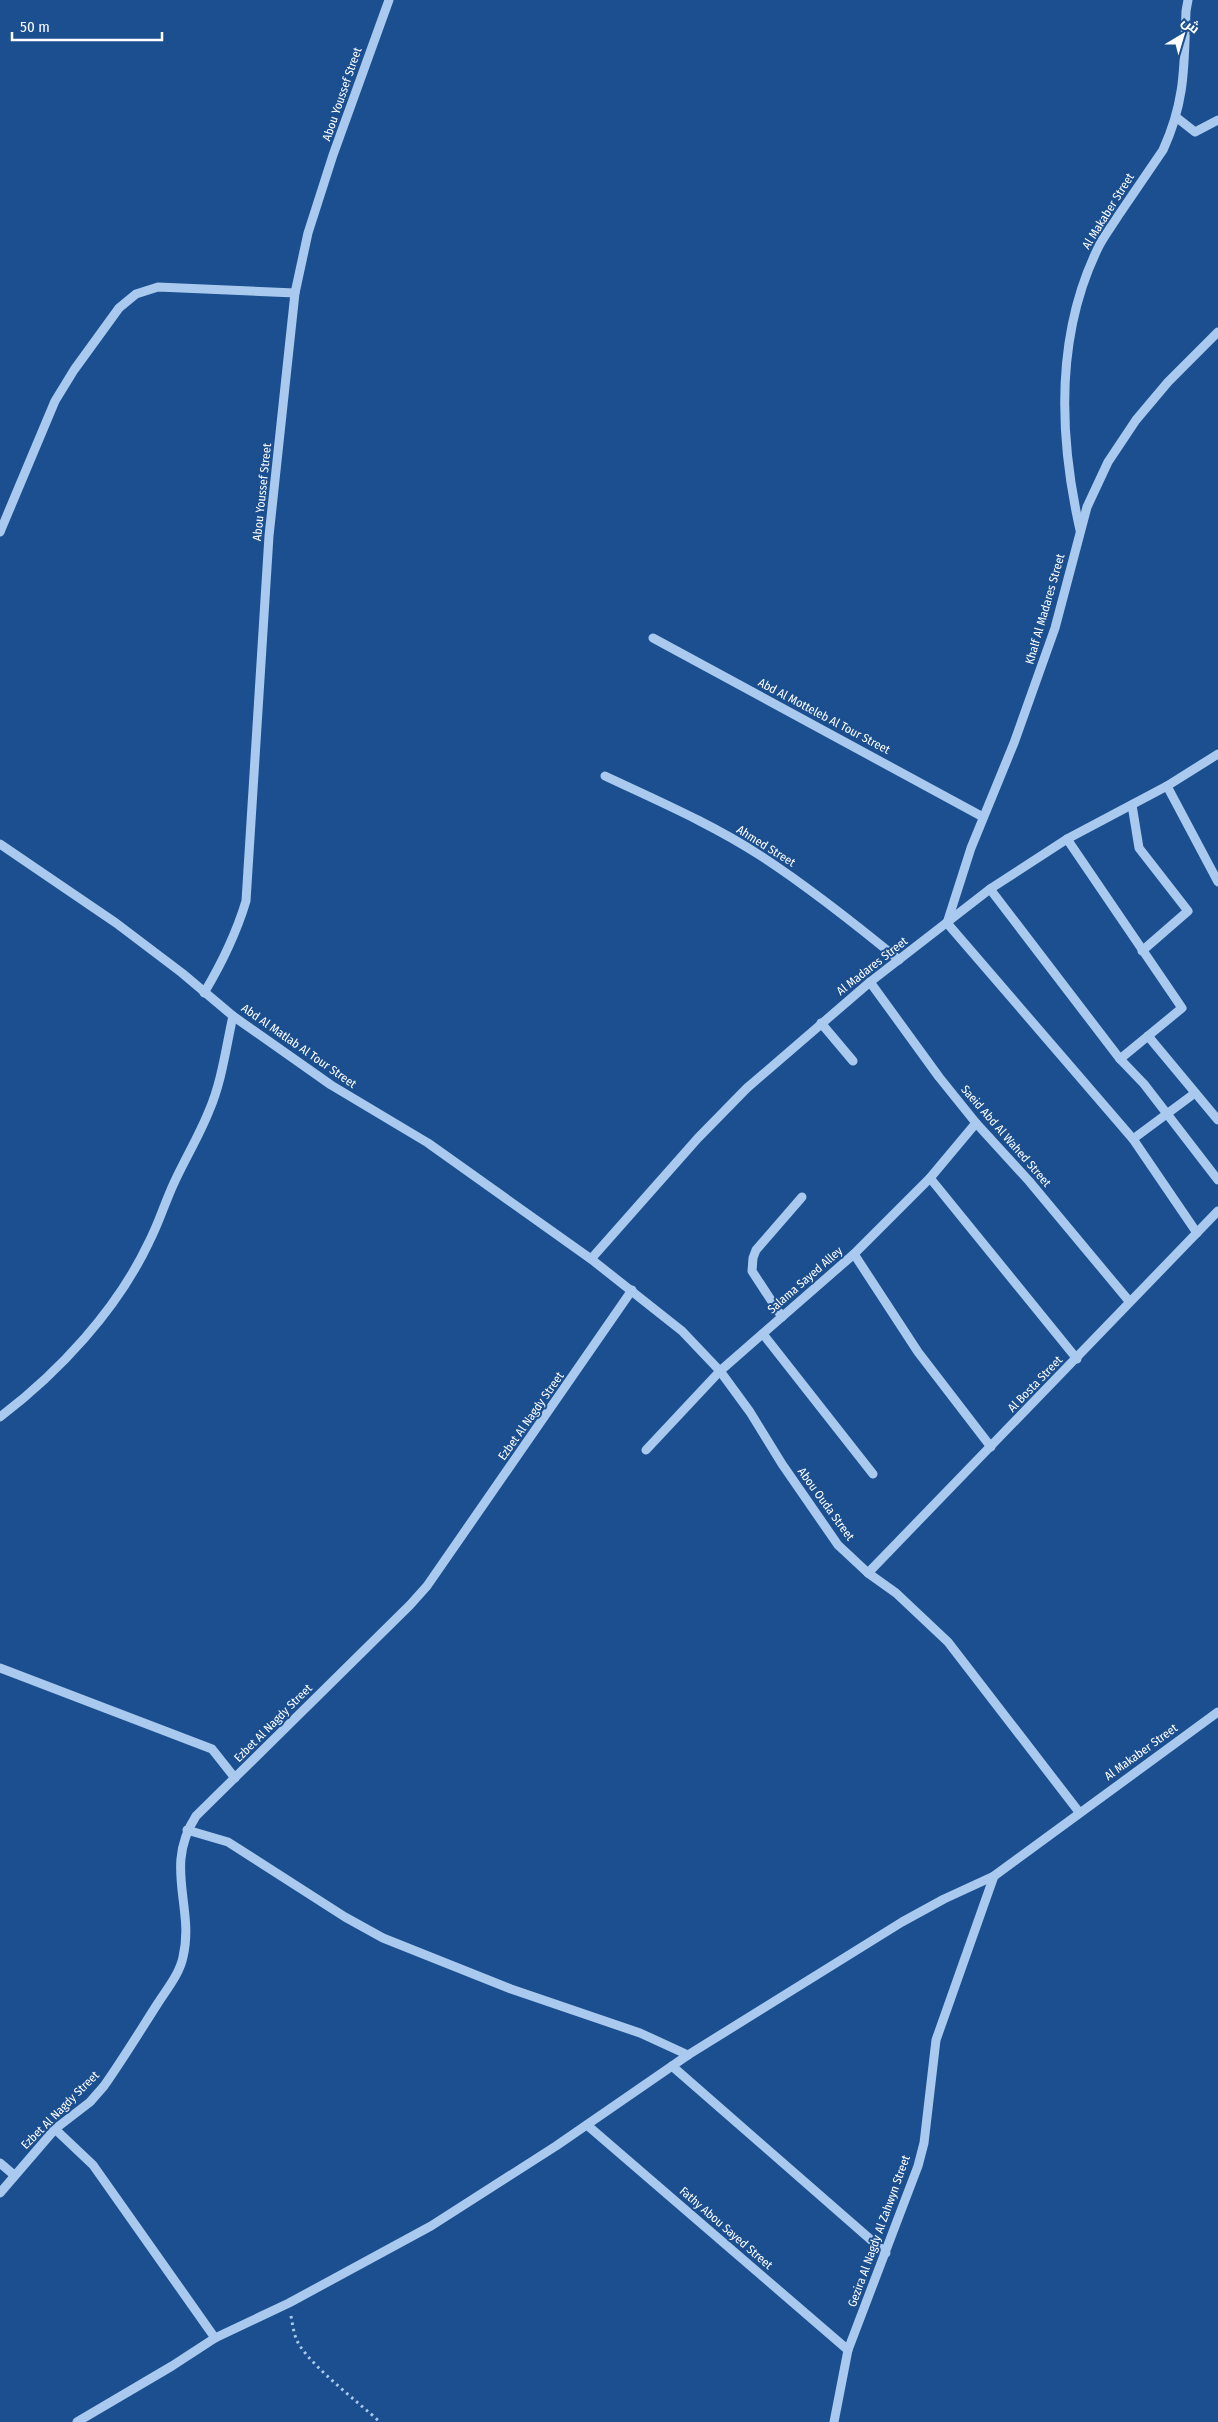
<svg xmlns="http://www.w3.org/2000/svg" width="1218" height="2422" viewBox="0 0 1218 2422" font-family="'Fira Sans Condensed',Cairo,sans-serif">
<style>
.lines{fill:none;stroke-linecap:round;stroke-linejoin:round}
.path{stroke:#a9c9ee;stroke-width:3;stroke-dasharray:2.5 4;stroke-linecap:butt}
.minor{stroke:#a9c9ee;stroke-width:9}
.labels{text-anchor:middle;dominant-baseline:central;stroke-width:4;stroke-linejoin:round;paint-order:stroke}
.street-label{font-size:12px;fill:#fff;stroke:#1b4f8f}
</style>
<rect width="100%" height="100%" fill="#1b4f8f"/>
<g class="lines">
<!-- path -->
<path class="path" d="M 291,2316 C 293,2327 294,2337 300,2346 C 316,2370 358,2402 380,2422"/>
<!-- minor -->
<g class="minor">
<polyline points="1176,117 1195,132 1218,120"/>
<path d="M 1080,530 C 1059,437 1055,336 1098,248 C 1103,237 1112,226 1118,216 C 1133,194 1148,172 1163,150 C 1186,100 1184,64 1186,11 L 1188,0"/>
<polyline points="0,532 55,401 74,370 119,308 136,294 158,287 295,293"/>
<polyline points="653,638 983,817"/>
<path d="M 605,776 C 658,801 712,824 761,856 C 810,888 854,923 899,960"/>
<polyline points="1167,786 1218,882"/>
<polyline points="1132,805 1139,848 1188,911 1142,951"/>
<polyline points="1067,839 1182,1008 1120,1059"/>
<polyline points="0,844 116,923 182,973 233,1016 331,1085 428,1143 591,1259 682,1331 720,1371 750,1412 782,1464 838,1545 868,1573 896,1593 948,1642 1079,1812"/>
<polyline points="990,889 1120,1059 1144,1084 1218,1180"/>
<polyline points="870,982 939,1077 976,1123 1029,1181 1129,1301"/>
<path d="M 204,993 C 222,963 236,934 246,901 L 269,536 L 295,293 L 308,233 L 333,155 L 389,0"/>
<polyline points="821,1023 853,1061"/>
<polyline points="1148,1036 1218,1120"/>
<polyline points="1133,1139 1195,1093"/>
<polyline points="930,1178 1077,1359"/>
<polyline points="1197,1233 1133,1139 947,923 971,848 1014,743 1055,628 1087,507 1108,462 1136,420 1168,382 1218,332"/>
<polyline points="854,1254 918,1352 991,1447"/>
<polyline points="591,1259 698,1138 747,1088 870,982 990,889 1067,839 1167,786 1218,754"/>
<polyline points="782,1317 752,1271 753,1258 756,1250 802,1197"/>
<polyline points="763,1334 873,1474"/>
<path d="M 0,1417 C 59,1372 117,1310 149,1242 C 159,1223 165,1202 174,1183 C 185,1159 199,1136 209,1111 C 222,1081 226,1047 233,1016"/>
<polyline points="646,1450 720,1371 854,1254 930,1178 976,1123"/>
<polyline points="868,1573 1218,1211"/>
<polyline points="0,1668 212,1749 235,1778"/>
<polyline points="187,1830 228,1842 345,1917 383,1938 511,1989 640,2033 688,2055"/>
<polyline points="672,2066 886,2253"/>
<polyline points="587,2125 848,2350"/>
<polyline points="55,2129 93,2165 215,2338"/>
<polyline points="0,2163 14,2175"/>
<path d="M 0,2193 L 55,2129 L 90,2102 L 104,2086 C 123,2059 140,2031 158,2003 C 167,1989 180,1973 183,1957 C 195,1907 163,1867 196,1816 L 410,1605 L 427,1586 L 632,1290"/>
<polyline points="77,2422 172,2366 215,2338 289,2303 431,2226 556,2146 688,2055 902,1922 944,1899 994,1876 1218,1712"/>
<polyline points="834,2422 848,2350 918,2166 924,2143 936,2040 994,1876"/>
</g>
</g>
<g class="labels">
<!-- street labels -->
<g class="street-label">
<text transform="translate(342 94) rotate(-71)">Abou Youssef Street</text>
<text transform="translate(1108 211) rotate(-58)">Al Makaber Street</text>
<text transform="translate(262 492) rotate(-84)">Abou Youssef Street</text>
<text transform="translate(1045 609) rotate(-74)">Khalf Al Madares Street</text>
<text transform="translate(824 716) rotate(28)">Abd Al Motteleb Al Tour Street</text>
<text transform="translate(766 846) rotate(32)">Ahmed Street</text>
<text transform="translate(872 966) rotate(-38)">Al Madares Street</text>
<text transform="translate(299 1046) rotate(35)">Abd Al Matlab Al Tour Street</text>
<text transform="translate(1006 1136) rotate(49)">Saeid Abd Al Wahed Street</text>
<text transform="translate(805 1280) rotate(-41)">Salama Sayed Alley</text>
<text transform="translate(1035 1384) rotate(-46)">Al Bosta Street</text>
<text transform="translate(531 1416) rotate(-55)">Ezbet Al Nagdy Street</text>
<text transform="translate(826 1504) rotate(54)">Abou Ouda Street</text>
<text transform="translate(273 1723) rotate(-45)">Ezbet Al Nagdy Street</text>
<text transform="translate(1141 1752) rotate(-36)">Al Makaber Street</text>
<text transform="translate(60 2110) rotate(-45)">Ezbet Al Nagdy Street</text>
<text transform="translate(726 2228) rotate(41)">Fathy Abou Sayed Street</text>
<text transform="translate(879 2231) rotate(-70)">Gezira Al Nagdy Al Zahwyn Street</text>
</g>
</g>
<!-- north arrow -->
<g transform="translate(1183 35) rotate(38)" stroke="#1b4f8f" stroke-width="4" paint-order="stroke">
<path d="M0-4L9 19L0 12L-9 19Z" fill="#ffffff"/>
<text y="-8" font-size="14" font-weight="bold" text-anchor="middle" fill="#ffffff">ش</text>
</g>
<!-- scale -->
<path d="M12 32v8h150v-8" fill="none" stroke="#ffffff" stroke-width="2.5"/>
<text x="20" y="32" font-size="15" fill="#ffffff" stroke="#1b4f8f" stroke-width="4" paint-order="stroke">50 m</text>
</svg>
